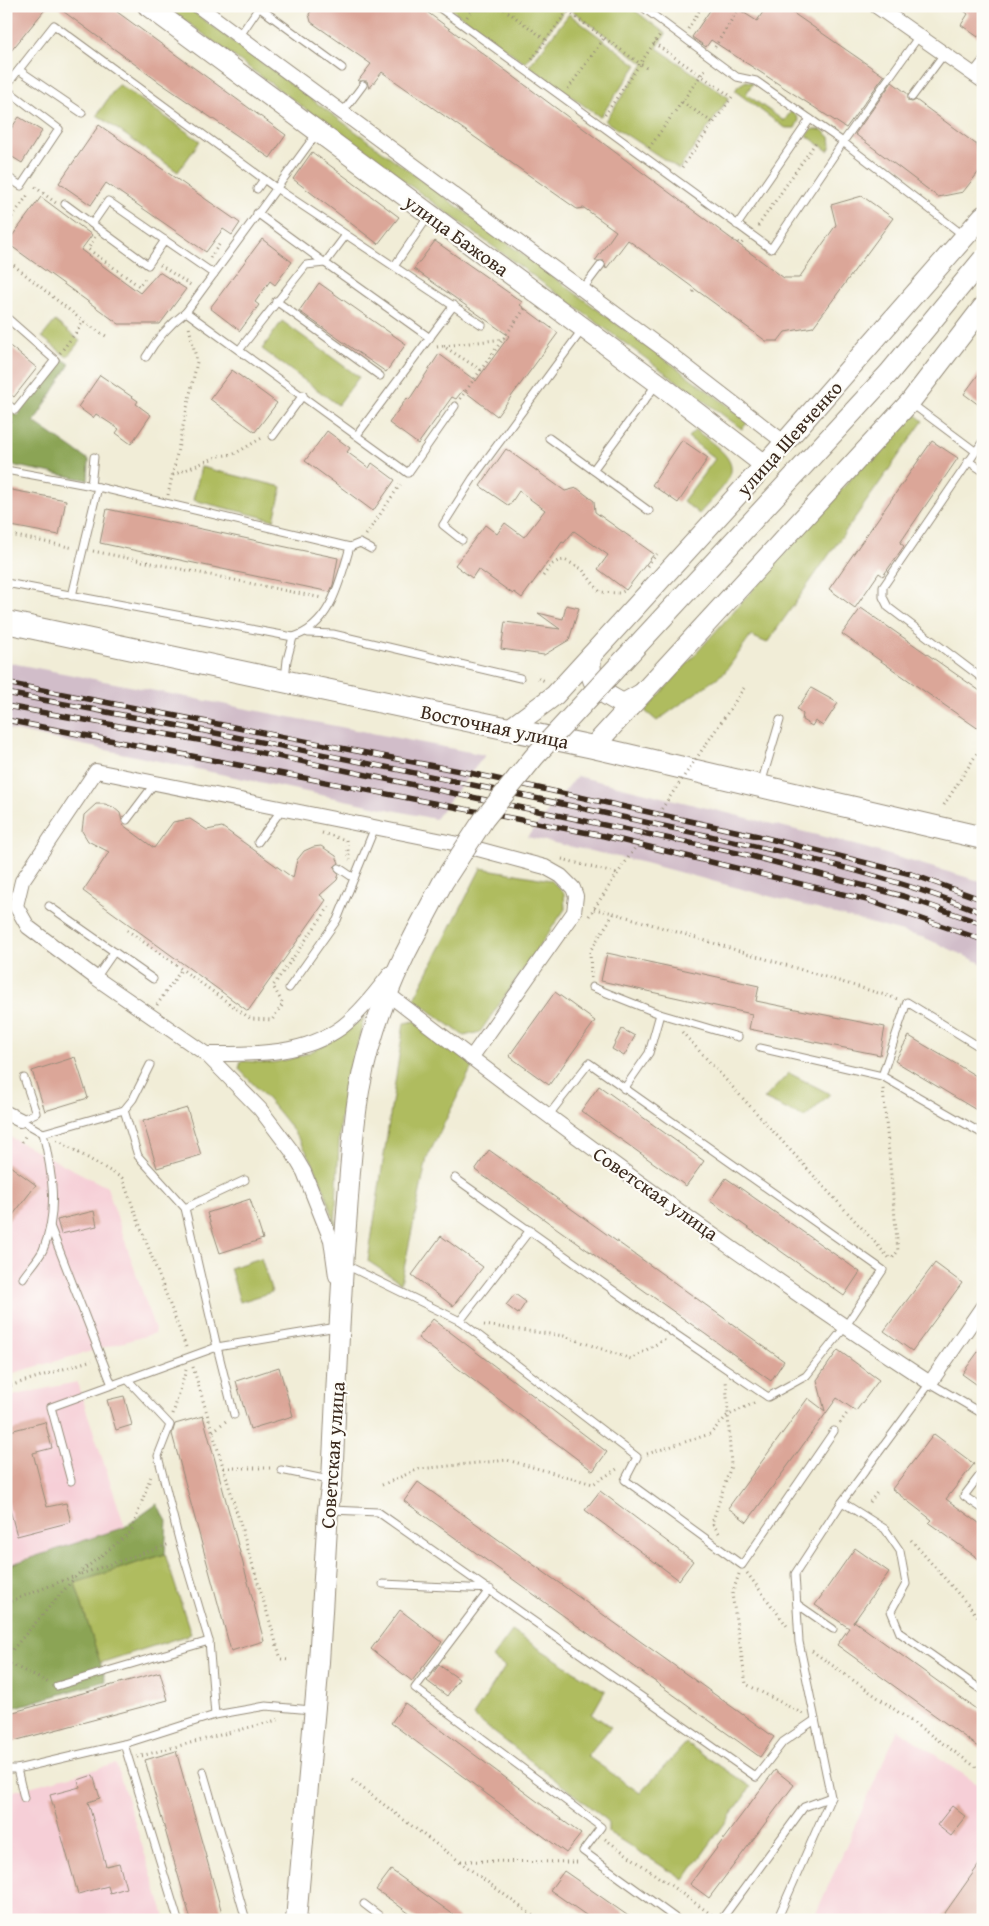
<svg xmlns="http://www.w3.org/2000/svg" width="989" height="1926" viewBox="0 0 989 1926" font-family="'Gentium Book Plus',serif">
<style>
.built{fill:#f6cfd7}
.industrial{fill:#d1bdc9}
.green{fill:#afbc5e;stroke:#75733e}
.forest{fill:#8ba455;stroke:#63673a}
.building{fill:#dba698}
.lines{fill:none;stroke-linecap:round;stroke-linejoin:round}
.lane-casing{stroke:#968c7a;stroke-width:9}
.street-casing{stroke:#968c7a;stroke-width:16}
.secondary-casing{stroke:#968c7a;stroke-width:22}
.primary-casing{stroke:#968c7a;stroke-width:24}
.path{stroke:#968c7a;stroke-width:3;stroke-dasharray:1 4;stroke-linecap:butt}
.lane{stroke:#fff;stroke-width:7}
.street{stroke:#fff;stroke-width:14}
.secondary{stroke:#fff;stroke-width:20}
.primary{stroke:#fff;stroke-width:22}
.rail-casing{stroke:#3b2a1e;stroke-width:5.5}
.rail{stroke:#fdfcf7;stroke-width:4;stroke-dasharray:11;stroke-linecap:butt}
.secondary-bridge-casing{stroke:#968c7a;stroke-width:22;stroke-linecap:butt}
.path-bridge{stroke:#968c7a;stroke-width:3;stroke-dasharray:1 4;stroke-linecap:butt}
.secondary-bridge{stroke:#fff;stroke-width:20}
.labels{text-anchor:middle;dominant-baseline:central;stroke-width:4.5;stroke-linejoin:round;paint-order:stroke}
.street-label{font-size:20px;fill:#3b2a1e;stroke:#fdfcf7}
</style>
<rect width="100%" height="100%" fill="#fdfcf7"/>
<filter id="ink" filterUnits="userSpaceOnUse"><feTurbulence type="fractalNoise" baseFrequency=".02" numOctaves="2"/><feDisplacementMap in="SourceGraphic" scale="10" xChannelSelector="R" yChannelSelector="G"/><feConvolveMatrix kernelMatrix="1 2 1 2 8 2 1 2 1" color-interpolation-filters="sRGB"/></filter>
<filter id="wash" filterUnits="userSpaceOnUse"><feTurbulence type="fractalNoise" baseFrequency=".0096" numOctaves="4" result="noise"/><feDisplacementMap in="SourceGraphic" scale="20" xChannelSelector="R" yChannelSelector="G"/><feGaussianBlur stdDeviation="1.12" result="paint"/><feColorMatrix in="noise" values="0 0 0 0 0 0 0 0 0 0 0 0 0 0 0 0 0 1.4 0 .05"/><feComposite in="paint" operator="in"/></filter>
<g filter="url(#wash)">
<rect width="100%" height="100%" fill="#f1edd7"/>
<!-- built -->
<g class="built">
<polygon points="6,1135 107,1187 156,1333 6,1375"/>
<polygon points="77,1382 125,1527 6,1566 6,1397"/>
<polygon points="898,1729 983,1788 983,1920 813,1920"/>
<polygon points="116,1764 166,1920 6,1920 6,1793"/>
</g>
<!-- industrial -->
<g class="industrial">
<polygon points="6,662 485,755 435,819 6,729"/>
<polygon points="577,776 841,841 983,882 983,964 925,938 645,863 527,837"/>
</g>
<!-- green -->
<g class="green">
<polygon points="165,6 185,6 749,421 742,429"/>
<polygon points="447,6 629,6 666,34 657,48 729,98 679,169 605,121 644,64 567,7 525,63"/>
<polygon points="569,14 637,65 600,117 529,66"/>
<polygon points="746,81 753,83 746,94 784,121 792,110 799,120 795,128 786,128 782,126 735,91 738,86"/>
<polygon points="118,84 200,141 178,172 97,115"/>
<polygon points="813,129 822,130 830,137 831,146 828,151 806,135"/>
<polygon points="55,321 80,341 67,357 42,337"/>
<polygon points="282,321 359,377 338,405 262,349"/>
<polygon points="911,411 923,421 767,643 751,636 725,672 657,721 645,711"/>
<path d="M 695,430 C 747,467 738,471 699,514 L 683,501 L 715,459 L 688,437 Z"/>
<polygon points="201,467 282,487 274,520 193,500"/>
<polygon points="481,868 551,880 564,893 565,909 480,1032 464,1036 414,999"/>
<path d="M 364,1017 L 340,1121 L 335,1228 C 319,1155 289,1121 239,1069 L 241,1061 C 252,1061 265,1064 276,1062 C 309,1057 338,1039 364,1017 Z"/>
<polygon points="416,1021 473,1065 427,1158 401,1283 368,1261 404,1023"/>
<polygon points="789,1073 830,1094 805,1118 764,1099"/>
<polygon points="261,1258 272,1292 240,1302 230,1268"/>
<polygon points="165,1554 191,1634 100,1663 75,1583"/>
<polygon points="512,1631 605,1691 592,1714 611,1727 587,1756 640,1793 686,1743 751,1787 684,1880 608,1832 608,1821 473,1716 505,1667 492,1658"/>
</g>
<!-- forest -->
<g class="forest">
<polygon points="61,358 70,364 34,422 89,460 88,480 6,464 6,408 17,416"/>
<polygon points="157,1504 167,1521 165,1554 75,1583 106,1681 9,1709 6,1687 6,1566 125,1527"/>
</g>
<g id="blocks">
<!-- building -->
<g class="building">
<polygon points="6,6 48,6 6,57"/>
<polygon points="56,6 109,6 286,135 270,158 159,82"/>
<polygon points="315,6 419,6 784,278 799,278 836,225 831,205 862,196 893,218 813,327 785,332 778,341 766,341 628,240 606,269 604,261 595,261 616,231 584,208 577,209 382,72 369,89 367,81 358,81 371,64 311,22 309,14"/>
<polygon points="713,6 733,6 757,21 767,6 783,6 884,76 846,128 711,40 706,47 692,37"/>
<polygon points="958,6 983,6 983,31 978,37 961,25 968,14"/>
<polygon points="892,82 908,94 908,101 912,102 916,100 977,145 981,169 963,192 938,197 855,134"/>
<polygon points="19,117 42,131 22,163 6,153 6,136"/>
<polygon points="99,125 240,223 232,235 223,229 206,252 106,183 91,205 59,183"/>
<polygon points="312,152 399,217 378,244 293,179"/>
<polygon points="41,197 92,235 81,250 140,293 159,272 186,289 160,324 119,324 7,243"/>
<polygon points="262,239 292,262 275,285 270,281 255,302 259,305 240,331 210,308"/>
<polygon points="435,241 522,302 520,305 558,333 497,416 463,390 456,399 452,397 418,444 389,423 407,398 409,400 439,354 476,381 509,336 414,269"/>
<polygon points="319,283 406,344 386,372 299,311"/>
<polygon points="6,343 37,368 14,397 6,391"/>
<polygon points="983,368 983,408 964,394"/>
<polygon points="232,370 277,403 255,432 210,399"/>
<polygon points="100,375 138,401 136,404 151,415 131,444 116,433 119,429 96,414 93,418 78,407"/>
<polygon points="327,431 350,448 347,452 369,468 372,463 395,480 373,511 305,461"/>
<polygon points="682,440 708,458 678,503 652,485"/>
<polygon points="932,441 958,458 900,543 904,546 883,576 879,573 855,608 829,589"/>
<polygon points="506,449 565,491 577,488 594,501 595,512 654,554 626,590 598,569 608,555 574,531 564,543 562,542 522,598 514,592 513,594 478,569 472,578 455,565 485,525 497,534 505,523 524,537 545,510 519,491 509,506 480,486"/>
<polygon points="6,489 66,500 59,535 6,525"/>
<polygon points="107,509 338,558 333,585 330,592 100,543"/>
<polygon points="566,605 579,608 569,640 544,655 501,649 505,622 560,629 538,613 563,619"/>
<polygon points="861,608 983,693 983,732 842,634"/>
<polygon points="811,688 838,703 823,726 815,721 812,726 802,720 803,714 797,709"/>
<polygon points="96,804 105,804 113,807 120,813 123,825 154,848 173,822 190,819 207,830 222,827 293,878 297,860 304,851 313,847 321,846 336,856 339,863 334,867 339,874 337,880 320,895 326,900 248,1011 83,891 109,852 88,841 82,831 84,815"/>
<polygon points="607,953 759,986 756,1001 885,1027 880,1055 749,1029 752,1014 601,981"/>
<polygon points="555,992 595,1021 549,1085 509,1056"/>
<polygon points="622,1029 635,1036 624,1056 612,1049"/>
<polygon points="909,1036 983,1080 983,1114 895,1061"/>
<polygon points="75,1057 88,1098 45,1111 32,1071"/>
<polygon points="599,1086 704,1161 686,1186 581,1111"/>
<polygon points="187,1108 201,1155 157,1168 143,1121"/>
<polygon points="489,1150 784,1361 771,1381 475,1170"/>
<polygon points="6,1163 36,1185 6,1224"/>
<polygon points="726,1178 860,1272 844,1296 710,1201"/>
<polygon points="250,1199 263,1239 220,1253 207,1213"/>
<polygon points="94,1211 97,1226 61,1234 57,1220"/>
<polygon points="441,1236 483,1267 453,1306 412,1275"/>
<polygon points="935,1263 962,1283 912,1351 884,1331"/>
<polygon points="515,1294 526,1302 518,1314 506,1305"/>
<polygon points="433,1319 607,1452 593,1471 418,1338"/>
<polygon points="983,1345 983,1389 962,1374"/>
<polygon points="838,1350 879,1380 856,1411 837,1398 747,1522 728,1508 808,1398 825,1411 817,1380"/>
<polygon points="279,1367 293,1416 250,1429 236,1381"/>
<polygon points="124,1396 132,1425 116,1430 107,1400"/>
<polygon points="203,1416 264,1641 231,1651 172,1434 175,1424"/>
<polygon points="45,1422 52,1448 33,1453 47,1507 66,1503 71,1522 17,1536 6,1494 6,1432"/>
<polygon points="934,1434 974,1464 946,1499 983,1526 983,1562 929,1523 932,1520 892,1489"/>
<polygon points="418,1482 774,1737 760,1757 404,1501"/>
<polygon points="600,1491 693,1561 679,1580 585,1510"/>
<polygon points="855,1548 889,1572 853,1623 854,1621 983,1714 983,1750 837,1645 849,1628 815,1605"/>
<polygon points="400,1610 442,1642 412,1681 371,1649"/>
<polygon points="439,1665 459,1679 447,1696 427,1681"/>
<polygon points="160,1672 168,1700 6,1743 6,1714"/>
<polygon points="405,1703 581,1834 566,1853 391,1723"/>
<polygon points="176,1751 224,1920 191,1920 151,1781 145,1760"/>
<polygon points="775,1770 794,1785 709,1898 690,1884"/>
<polygon points="93,1775 100,1798 88,1802 106,1866 119,1863 126,1888 110,1893 108,1886 78,1894 50,1795 80,1787 78,1780"/>
<polygon points="952,1806 966,1817 951,1836 937,1825"/>
<polygon points="983,1859 983,1920 940,1920"/>
<polygon points="391,1870 461,1920 418,1920 391,1900 376,1890"/>
<polygon points="564,1871 577,1880 634,1920 593,1920 550,1890"/>
</g>
</g>
</g>
<g filter="url(#ink)">
<use href="#blocks" fill-opacity="0" stroke="#968c7a" stroke-width="1"/>
<g class="lines">
<!-- lane casing -->
<g class="lane-casing">
<g id="lane">
<polyline points="257,6 342,68"/>
<polyline points="437,6 771,249 843,142 756,81 737,77 641,6"/>
<polyline points="919,36 843,142 963,235"/>
<polyline points="239,37 260,6"/>
<polyline points="19,70 82,113"/>
<polyline points="972,74 983,60"/>
<polyline points="6,86 54,25 276,188 482,325"/>
<polyline points="6,89 59,129 21,186 6,176"/>
<polyline points="912,97 944,54"/>
<polyline points="342,113 363,85"/>
<polyline points="257,189 264,179"/>
<polyline points="65,204 148,265 165,240"/>
<polyline points="92,224 108,201 214,274"/>
<polyline points="737,225 810,119"/>
<polyline points="346,235 325,263 430,338"/>
<polyline points="395,265 428,217"/>
<polyline points="582,290 601,265"/>
<polyline points="276,301 380,376"/>
<polyline points="186,312 408,473 455,406"/>
<polyline points="6,317 55,360 15,410 6,403"/>
<polyline points="240,349 306,265 325,263 257,213"/>
<path d="M 146,357 C 157,338 169,325 186,312 L 317,133"/>
<polyline points="912,404 975,451"/>
<polyline points="357,435 454,305"/>
<polyline points="273,436 303,395"/>
<polyline points="549,438 649,511"/>
<polyline points="983,441 883,587 883,597 888,607 983,679"/>
<polyline points="968,461 983,471"/>
<polyline points="6,470 98,487 350,547 360,543 371,549"/>
<polyline points="593,470 656,385"/>
<polyline points="91,486 94,457"/>
<polyline points="462,540 443,525 473,478 582,330"/>
<polyline points="6,583 293,637"/>
<polyline points="72,596 98,487"/>
<polyline points="308,633 333,634 520,678"/>
<path d="M 285,679 L 287,660 L 293,637 C 331,626 340,580 350,547"/>
<polyline points="761,784 780,720"/>
<polyline points="127,820 155,783"/>
<polyline points="258,842 282,809"/>
<polyline points="339,868 354,878"/>
<polyline points="49,906 153,979"/>
<polyline points="96,978 114,952"/>
<polyline points="592,987 660,1014 738,1037"/>
<polyline points="289,988 337,920 375,827"/>
<polyline points="760,1048 882,1076 983,1134"/>
<polyline points="882,1076 907,1002 983,1049"/>
<polyline points="624,1089 649,1053 660,1014"/>
<polyline points="124,1110 133,1099 150,1065"/>
<polyline points="20,1120 43,1133 124,1110 138,1156 185,1208 217,1347 337,1327"/>
<polyline points="20,1120 36,1113 24,1078"/>
<polyline points="455,1178 675,1334 768,1397 806,1376 845,1327 883,1270 589,1063 548,1116"/>
<polyline points="185,1208 245,1180"/>
<polyline points="50,1226 112,1385"/>
<polyline points="346,1265 460,1321 530,1230"/>
<path d="M 23,1278 C 29,1269 38,1260 43,1250 C 59,1212 52,1171 43,1133"/>
<polyline points="460,1321 637,1457 625,1480 742,1565 834,1431"/>
<polyline points="127,1379 170,1425 158,1456 179,1540 209,1641 215,1715"/>
<polyline points="281,1470 329,1480"/>
<polyline points="983,1471 964,1496 983,1509"/>
<polyline points="71,1481 51,1407 217,1347 234,1415"/>
<polyline points="842,1502 885,1529 900,1551 906,1584 891,1611 900,1633 983,1691"/>
<polyline points="331,1510 378,1512 756,1777 783,1742 815,1720"/>
<polyline points="383,1584 490,1589 415,1688 601,1827 583,1851 678,1920"/>
<polyline points="797,1604 833,1629"/>
<polyline points="57,1686 209,1641"/>
<polyline points="6,1769 17,1769 124,1744"/>
<polyline points="17,1769 24,1798"/>
<polyline points="203,1771 246,1920"/>
<polyline points="364,1904 385,1920"/>
<polyline points="178,1920 124,1744 215,1715 266,1706 312,1710"/>
<polyline points="721,1920 804,1807 831,1797"/>
<polyline points="777,1920 831,1797 799,1642 795,1574 842,1502 930,1383 983,1414"/>
</g>
</g>
<!-- street casing -->
<g class="street-casing">
<g id="street">
<polyline points="198,6 674,357 785,443"/>
<polyline points="876,6 983,81"/>
<path d="M 388,994 C 564,1130 744,1261 930,1383 L 983,1306"/>
<path d="M 206,1054 C 253,1054 302,1056 342,1027 C 361,1012 376,992 391,973"/>
<polyline points="6,1113 20,1120"/>
<polyline points="336,1276 331,1240 304,1172 291,1150 260,1109 206,1054 96,978 28,927 16,906 22,881 96,771 463,845 545,867 561,876 573,888 576,896 574,912 471,1058"/>
</g>
</g>
<!-- secondary casing -->
<g class="secondary-casing">
<g id="secondary">
<polyline points="148,6 658,383 765,465"/>
<path d="M 591,656 C 588,685 598,691 623,704 L 641,694"/>
<polyline points="508,730 555,695 765,465 983,216"/>
<polyline points="593,747 910,402 983,307"/>
<path d="M 296,1920 L 319,1662 L 328,1510 L 332,1481 C 336,1400 339,1319 345,1238 C 349,1189 351,1139 359,1091 C 369,1035 390,981 417,931"/>
</g>
</g>
<!-- primary casing -->
<g class="primary-casing">
<polyline id="primary" points="6,622 593,747 983,838"/>
</g>
<!-- path -->
<g class="path">
<polyline points="500,6 546,40 530,62"/>
<polyline points="560,6 649,70"/>
<polyline points="467,17 474,6"/>
<polyline points="688,29 702,6"/>
<polyline points="546,40 571,6"/>
<polyline points="654,43 732,97 680,170"/>
<polyline points="715,47 740,6"/>
<polyline points="568,89 604,38"/>
<polyline points="682,102 712,122"/>
<polyline points="605,115 661,33"/>
<polyline points="649,148 706,68"/>
<polyline points="35,187 56,203"/>
<polyline points="6,225 28,195"/>
<polyline points="758,226 816,142"/>
<polyline points="95,237 88,249 139,286 147,276"/>
<polyline points="733,240 741,244 744,241"/>
<polyline points="210,258 221,242"/>
<polyline points="6,259 84,322 109,338"/>
<polyline points="160,265 192,286"/>
<polyline points="693,292 696,289"/>
<polyline points="444,346 504,339"/>
<polyline points="437,347 443,346 481,370"/>
<polyline points="60,353 84,322"/>
<polyline points="460,399 526,307"/>
<polyline points="6,430 11,420"/>
<polyline points="173,475 219,456 234,454 262,438"/>
<polyline points="168,495 197,362 189,327"/>
<polyline points="6,534 74,548"/>
<polyline points="366,535 402,482"/>
<polyline points="93,551 322,598"/>
<polyline points="647,566 657,554"/>
<polyline points="543,576 551,565 558,561 565,560 582,569 600,592 619,593 627,590"/>
<polyline points="538,678 545,681"/>
<polyline points="724,718 744,688"/>
<polyline points="944,805 983,744"/>
<polyline points="322,833 346,840 350,860"/>
<polyline points="562,859 617,874"/>
<polyline points="594,909 614,913 898,999"/>
<polyline points="589,916 639,842"/>
<polyline points="127,930 251,1019 272,1020 283,1004 273,986 329,907"/>
<polyline points="591,978 590,951 614,913"/>
<polyline points="157,1005 181,970"/>
<polyline points="682,1032 891,1260"/>
<polyline points="883,1089 898,1251 891,1260"/>
<polyline points="57,1140 122,1178 186,1347"/>
<polyline points="22,1142 26,1134"/>
<polyline points="484,1325 564,1336 631,1359 665,1339"/>
<polyline points="193,1367 281,1659 289,1660"/>
<polyline points="6,1387 92,1360"/>
<polyline points="173,1414 186,1370"/>
<polyline points="840,1423 848,1412"/>
<polyline points="213,1431 226,1421"/>
<polyline points="647,1454 710,1434 727,1416 756,1402"/>
<polyline points="224,1468 271,1468"/>
<polyline points="382,1485 419,1469 507,1460 593,1484 617,1469"/>
<polyline points="870,1502 878,1491"/>
<polyline points="719,1533 712,1523 731,1466 726,1380"/>
<polyline points="911,1540 983,1622"/>
<polyline points="747,1573 787,1626"/>
<polyline points="81,1574 170,1544"/>
<polyline points="739,1574 732,1594 746,1684 803,1714"/>
<polyline points="6,1603 75,1576"/>
<polyline points="812,1651 983,1772"/>
<polyline points="6,1657 77,1575 131,1532 151,1476"/>
<polyline points="6,1662 49,1683"/>
<polyline points="137,1757 281,1719"/>
<path d="M 352,1780 C 413,1828 476,1873 538,1920"/>
<polyline points="605,1839 712,1915"/>
<polyline points="461,1861 577,1862 578,1859"/>
</g>
<!-- lane -->
<use href="#lane" class="lane"/>
<!-- street -->
<use href="#street" class="street"/>
<!-- secondary -->
<use href="#secondary" class="secondary"/>
<!-- primary -->
<use href="#primary" class="primary"/>
<!-- rail casing -->
<g class="rail-casing">
<g id="rail">
<polyline points="6,683 470,773 758,836 911,874 983,900"/>
<path d="M 6,693 C 209,731 412,771 613,815 C 737,843 865,865 983,913"/>
<polyline points="6,706 210,742 747,855 903,896 983,924"/>
<polyline points="6,720 604,836 867,900 983,940"/>
</g>
</g>
<!-- rail -->
<use href="#rail" class="rail"/>
<!-- secondary-bridge casing -->
<g class="secondary-bridge-casing">
<polyline id="secondary-bridge" points="417,931 443,882 484,819 534,757 889,373 983,259"/>
</g>
<!-- path-bridge -->
<polyline class="path-bridge" points="639,842 724,718"/>
<!-- secondary-bridge -->
<use href="#secondary-bridge" class="secondary-bridge"/>
</g>
</g>
<g class="labels">
<!-- street labels -->
<g class="street-label">
<text transform="translate(457 235) rotate(36)">улица Бажова</text>
<text transform="translate(789 438) rotate(-48)">улица Шевченко</text>
<text transform="translate(495 726) rotate(12)">Восточная улица</text>
<text transform="translate(656 1193) rotate(35)">Советская улица</text>
<text transform="translate(332 1455) rotate(-86)">Советская улица</text>
</g>
</g>
<!-- margin -->
<rect width="989" height="1926" fill="none" stroke="#fdfcf7" stroke-width="25"/>
</svg>
